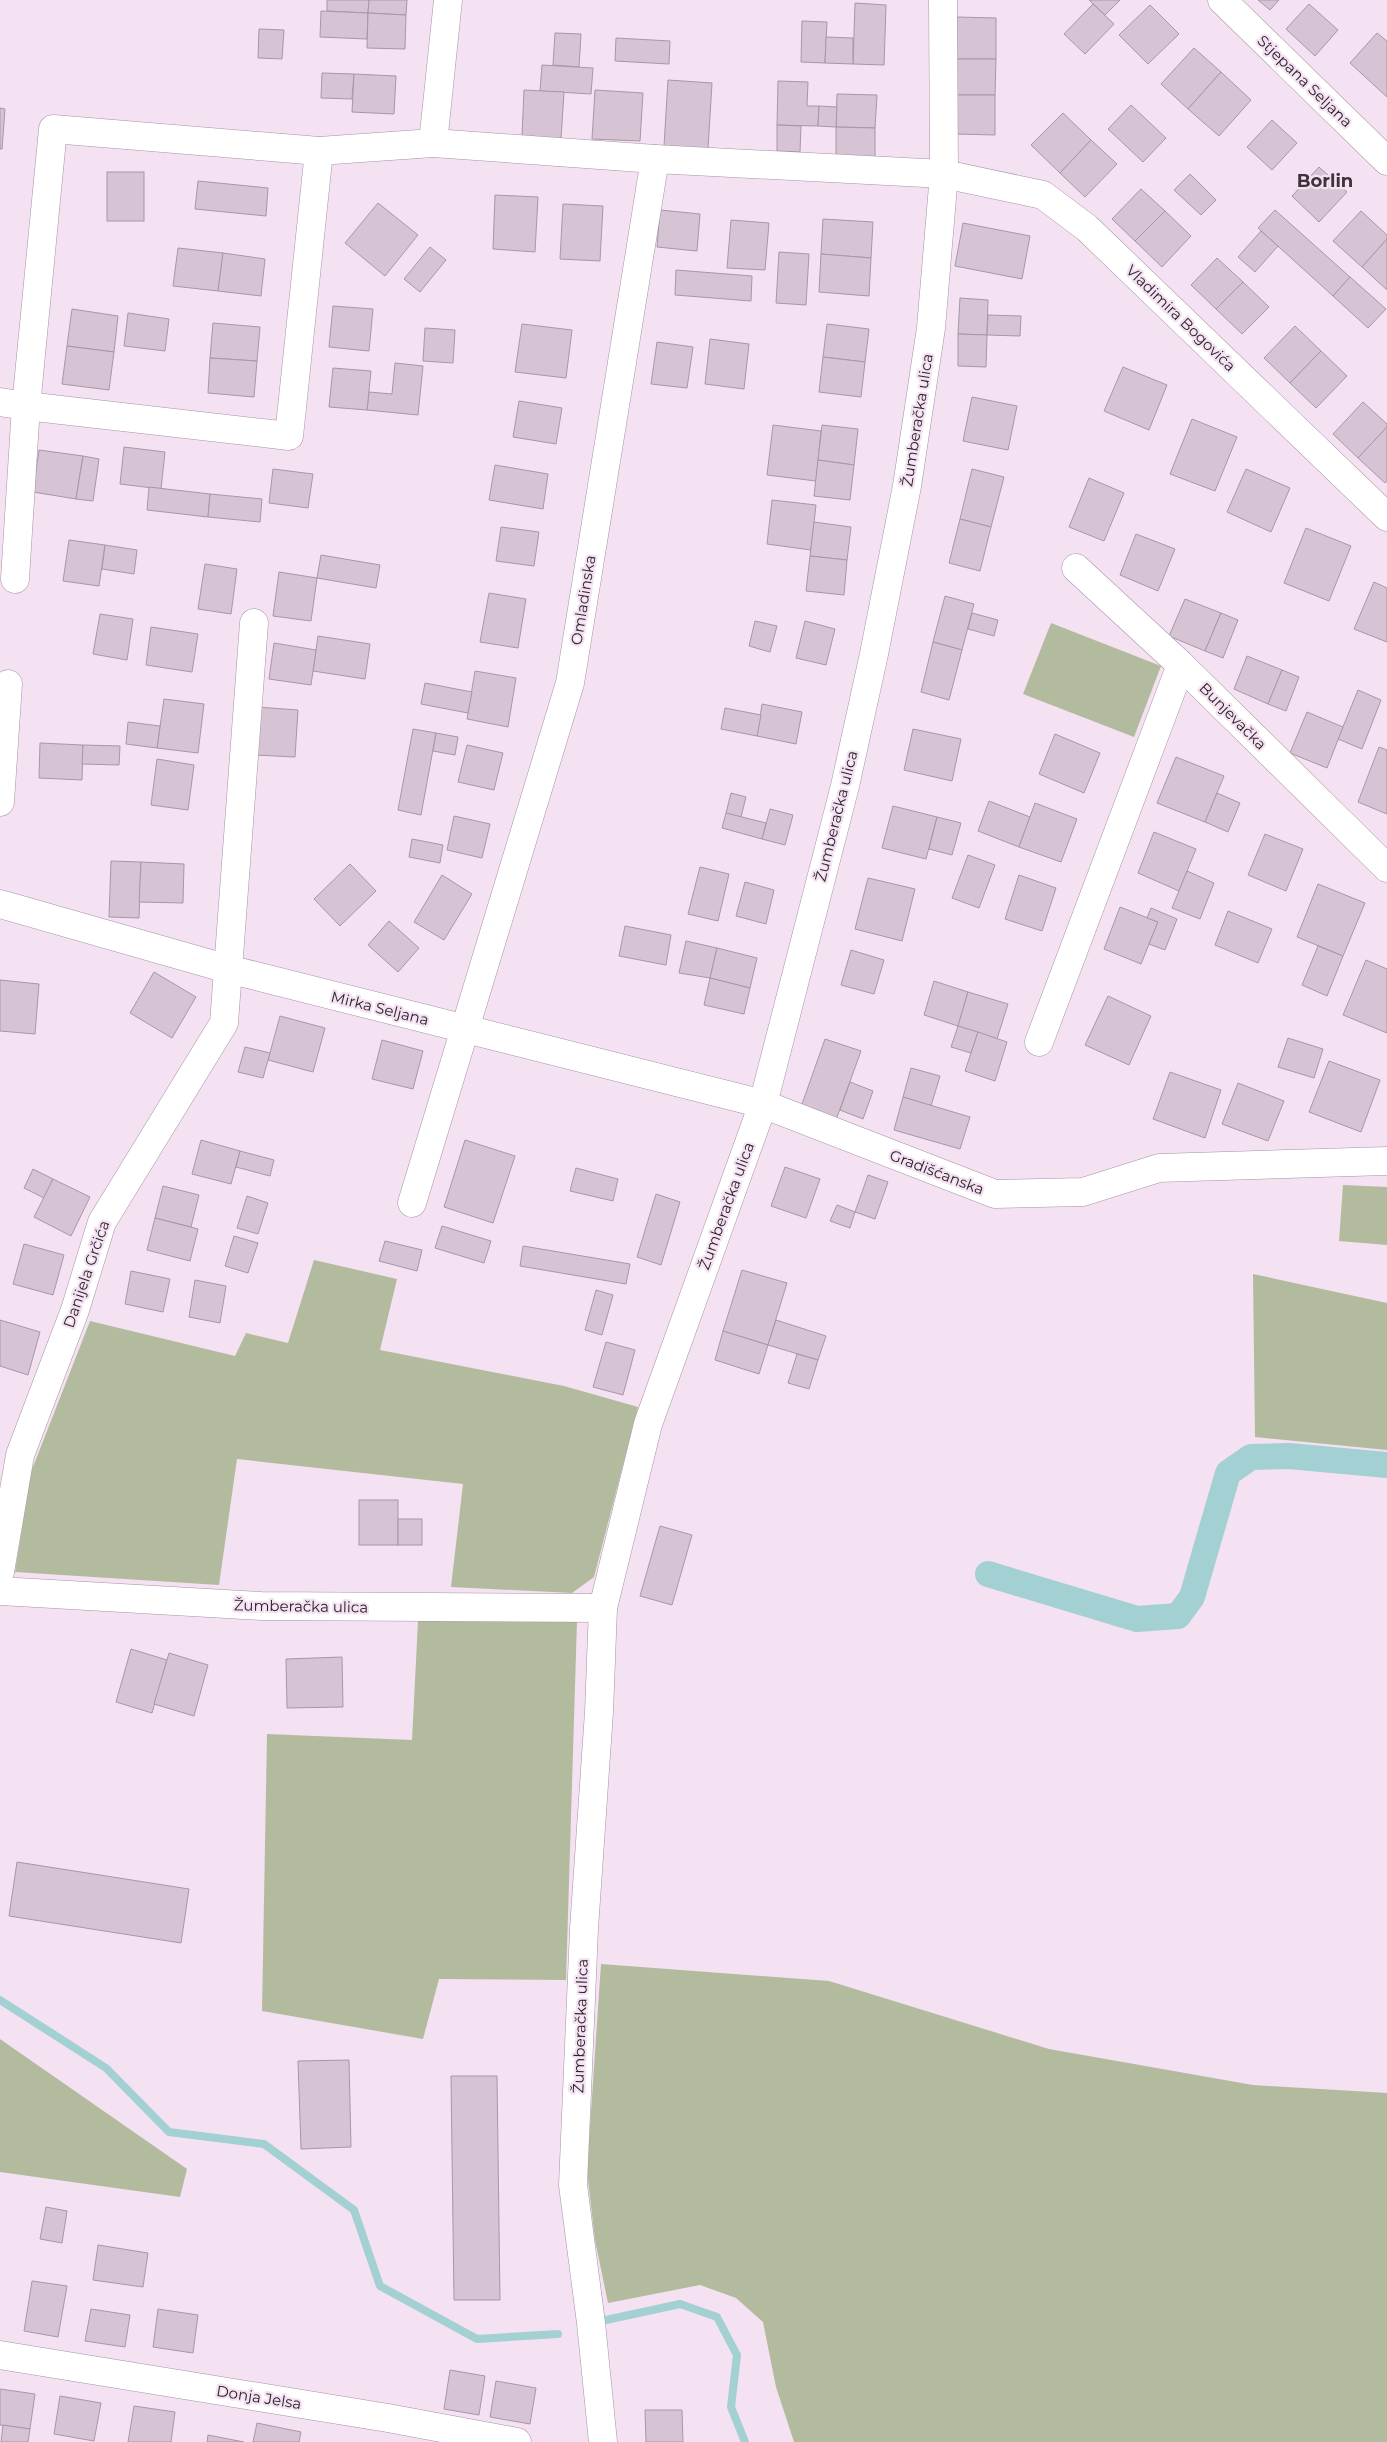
<svg xmlns="http://www.w3.org/2000/svg" width="1387" height="2442" viewBox="0 0 1387 2442" font-family="Montserrat,sans-serif">
<style>
.green{fill:#b3bb9e}
.lines{fill:none;stroke-linecap:round;stroke-linejoin:round}
.stream{stroke:#a3d0d3;stroke-width:8}
.canal{stroke:#a3d0d3;stroke-width:26}
.building{fill:#d6c4d4;stroke:#a897a6}
.street-casing{stroke:#a594a3;stroke-width:29}
.secondary-casing{stroke:#a594a3;stroke-width:29}
.street{stroke:#fff;stroke-width:28}
.secondary{stroke:#fff;stroke-width:28}
.labels{text-anchor:middle;dominant-baseline:central;stroke-width:4.5;stroke-linejoin:round;paint-order:stroke}
.street-label{font-size:15px;fill:#2a232a;stroke:#f4e1f2}
.quarter-label{font-size:18px;font-weight:bold;fill:#40313e;stroke:#f4e1f2}
</style>
<rect width="100%" height="100%" fill="#f4e1f2"/>
<!-- green -->
<g class="green">
<polygon points="1051,623 1161,666 1134,737 1023,694"/>
<polygon points="1343,1185 1387,1187 1387,1245 1339,1241"/>
<polygon points="314,1260 397,1279 380,1350 564,1386 638,1407 594,1577 572,1593 451,1587 463,1484 237,1459 219,1585 15,1572 31,1472 90,1321 235,1356 246,1333 288,1343"/>
<polygon points="1253,1274 1387,1303 1387,1450 1255,1437"/>
<polygon points="418,1621 577,1621 566,1980 439,1979 423,2039 262,2011 267,1734 412,1740"/>
<polygon points="601,1964 829,1981 1049,2049 1253,2085 1387,2093 1387,2442 794,2442 776,2387 763,2322 736,2298 700,2285 608,2303 595,2240 587,2171"/>
<polygon points="0,2039 187,2169 180,2197 0,2172"/>
</g>
<g class="lines">
<!-- stream -->
<g class="stream">
<polyline points="0,2000 106,2068 169,2132 264,2144 354,2210 380,2286 477,2339 558,2334"/>
<polyline points="606,2320 680,2304 717,2317 737,2355 731,2407 745,2442"/>
</g>
<!-- canal -->
<polyline class="canal" points="988,1574 1137,1619 1178,1616 1192,1597 1228,1473 1251,1457 1289,1456 1387,1465"/>
</g>
<!-- building -->
<g class="building">
<polygon points="327,0 369,0 368,13 327,11"/>
<polygon points="369,0 407,0 406,15 368,13"/>
<polygon points="1089,0 1120,0 1105,15"/>
<polygon points="1258,0 1279,0 1270,10"/>
<polygon points="855,3 886,5 884,65 853,64"/>
<polygon points="1093,4 1114,24 1085,54 1064,34"/>
<polygon points="1309,4 1338,30 1315,56 1286,29"/>
<polygon points="1150,5 1179,34 1148,64 1119,35"/>
<polygon points="321,11 368,13 367,39 320,37"/>
<polygon points="368,13 406,15 405,49 367,48"/>
<polygon points="957,17 996,18 996,59 957,59"/>
<polygon points="802,21 827,22 825,63 801,62"/>
<polygon points="259,29 284,30 282,59 258,58"/>
<polygon points="555,33 581,34 579,67 553,65"/>
<polygon points="1377,33 1387,41 1387,97 1350,63"/>
<polygon points="826,37 853,38 853,64 825,63"/>
<polygon points="616,38 670,41 669,64 615,61"/>
<polygon points="1194,48 1221,72 1188,109 1161,84"/>
<polygon points="957,59 996,59 995,95 957,95"/>
<polygon points="542,65 593,68 591,94 540,91"/>
<polygon points="1221,72 1251,100 1219,136 1188,109"/>
<polygon points="322,73 354,74 352,99 321,98"/>
<polygon points="354,74 396,76 394,114 352,112"/>
<polygon points="668,80 712,83 708,149 664,146"/>
<polygon points="778,81 808,82 807,106 819,106 818,126 777,125"/>
<polygon points="524,90 564,92 561,139 522,136"/>
<polygon points="595,90 643,93 640,141 592,139"/>
<polygon points="837,94 877,95 875,128 836,127"/>
<polygon points="957,95 995,95 995,135 956,134"/>
<polygon points="1131,105 1166,138 1143,162 1108,129"/>
<polygon points="819,106 837,107 836,127 818,126"/>
<polygon points="0,108 5,109 2,149 0,149"/>
<polygon points="1063,113 1091,140 1060,173 1031,145"/>
<polygon points="1272,120 1297,143 1272,170 1247,147"/>
<polygon points="777,125 801,126 800,152 777,151"/>
<polygon points="836,127 875,128 875,158 836,156"/>
<polygon points="1091,140 1117,164 1085,197 1060,173"/>
<polygon points="1319,167 1347,192 1319,222 1292,196"/>
<rect x="107" y="172" width="37" height="49"/>
<polygon points="1190,174 1216,200 1201,215 1174,190"/>
<polygon points="198,181 268,188 266,216 195,209"/>
<polygon points="1141,189 1165,211 1135,241 1112,219"/>
<polygon points="495,195 538,197 535,252 493,249"/>
<polygon points="378,203 418,235 385,276 345,243"/>
<polygon points="563,204 603,206 600,261 560,259"/>
<polygon points="660,210 700,214 697,251 657,247"/>
<polygon points="1275,210 1350,277 1333,296 1258,228"/>
<polygon points="1165,211 1191,236 1162,267 1135,241"/>
<polygon points="1361,211 1387,235 1387,239 1362,267 1333,241"/>
<polygon points="823,219 873,222 871,258 821,254"/>
<polygon points="731,220 769,223 765,270 727,268"/>
<polygon points="963,223 1030,236 1022,279 955,266"/>
<polygon points="1261,231 1278,246 1255,272 1238,257"/>
<polygon points="1387,239 1387,290 1362,267"/>
<polygon points="430,247 446,260 420,292 404,279"/>
<polygon points="178,248 223,253 218,291 173,286"/>
<polygon points="779,252 809,254 806,305 776,303"/>
<polygon points="223,253 265,259 261,296 218,291"/>
<polygon points="821,254 871,258 869,296 819,292"/>
<polygon points="1217,258 1243,282 1216,309 1191,285"/>
<polygon points="676,270 752,276 751,301 675,295"/>
<polygon points="1350,277 1386,309 1368,328 1333,296"/>
<polygon points="1243,282 1269,307 1242,334 1216,309"/>
<polygon points="960,298 988,300 987,335 958,334"/>
<polygon points="333,306 373,309 369,351 329,347"/>
<polygon points="72,309 118,316 114,352 67,346"/>
<polygon points="128,313 169,319 165,351 124,346"/>
<polygon points="988,315 1021,316 1020,336 987,335"/>
<polygon points="213,323 260,327 257,361 210,358"/>
<polygon points="522,324 572,330 566,378 515,372"/>
<polygon points="827,324 869,329 865,362 823,357"/>
<polygon points="1295,326 1321,351 1290,383 1264,358"/>
<polygon points="425,328 455,330 453,363 423,361"/>
<polygon points="958,334 987,335 986,367 958,366"/>
<polygon points="710,339 749,344 744,389 705,384"/>
<polygon points="657,342 693,347 687,388 651,384"/>
<polygon points="67,346 114,352 109,390 62,384"/>
<polygon points="1321,351 1347,376 1316,408 1290,383"/>
<polygon points="823,357 865,362 861,397 819,392"/>
<polygon points="210,358 257,361 254,397 208,393"/>
<polygon points="395,363 423,366 418,415 367,410 369,392 392,394"/>
<polygon points="1123,367 1167,385 1149,430 1104,411"/>
<polygon points="333,368 371,371 367,410 329,407"/>
<polygon points="972,397 1017,406 1008,450 963,441"/>
<polygon points="519,401 562,408 556,444 513,437"/>
<polygon points="1363,402 1387,424 1387,427 1358,458 1333,434"/>
<polygon points="1192,419 1237,437 1215,491 1170,474"/>
<polygon points="773,425 821,431 816,481 767,475"/>
<polygon points="822,425 858,429 854,465 818,460"/>
<polygon points="1387,427 1387,481 1385,483 1358,458"/>
<polygon points="124,447 165,452 161,489 120,484"/>
<polygon points="39,450 83,456 76,499 33,492"/>
<polygon points="83,456 99,459 93,501 76,499"/>
<polygon points="818,460 854,465 850,500 814,496"/>
<polygon points="495,465 548,474 543,509 489,500"/>
<polygon points="273,469 313,474 308,508 269,503"/>
<polygon points="972,469 1004,477 991,527 960,519"/>
<polygon points="1246,469 1290,488 1271,532 1227,512"/>
<polygon points="1089,478 1124,493 1104,541 1069,527"/>
<polygon points="149,487 210,494 208,517 147,510"/>
<polygon points="210,494 262,499 260,522 208,517"/>
<polygon points="772,500 816,505 811,550 767,544"/>
<polygon points="960,519 991,527 980,571 949,563"/>
<polygon points="814,522 851,527 847,560 810,556"/>
<polygon points="501,527 539,532 534,566 496,561"/>
<polygon points="1306,528 1351,546 1329,601 1284,583"/>
<polygon points="1136,534 1175,549 1158,591 1120,575"/>
<polygon points="69,540 105,545 99,586 63,581"/>
<polygon points="105,545 137,550 134,574 102,569"/>
<polygon points="321,555 380,565 376,588 317,578"/>
<polygon points="810,556 847,560 844,595 806,591"/>
<polygon points="205,564 237,569 231,614 198,609"/>
<polygon points="279,572 317,578 311,621 273,616"/>
<polygon points="1374,582 1387,588 1387,642 1354,629"/>
<polygon points="489,593 526,599 518,648 480,642"/>
<polygon points="945,596 974,604 962,650 933,642"/>
<polygon points="1185,599 1221,613 1205,651 1169,636"/>
<polygon points="972,613 998,620 994,636 968,629"/>
<polygon points="1221,613 1238,620 1223,658 1205,651"/>
<polygon points="100,614 133,619 127,660 93,654"/>
<polygon points="755,621 777,626 770,652 749,646"/>
<polygon points="805,621 835,629 826,665 796,658"/>
<polygon points="151,627 198,634 192,672 146,665"/>
<polygon points="318,636 370,644 365,679 313,671"/>
<polygon points="933,642 962,650 949,700 921,692"/>
<polygon points="274,643 316,650 311,685 269,679"/>
<polygon points="1247,656 1282,670 1268,704 1234,689"/>
<polygon points="1282,670 1299,677 1286,711 1268,704"/>
<polygon points="475,671 516,678 508,727 467,719"/>
<polygon points="425,683 472,692 468,713 421,704"/>
<polygon points="1358,690 1381,700 1362,749 1338,739"/>
<polygon points="164,699 204,704 198,753 157,748"/>
<polygon points="762,704 802,712 796,744 757,736"/>
<polygon points="257,707 298,710 295,757 255,755"/>
<polygon points="725,708 761,715 757,736 721,729"/>
<polygon points="1307,712 1343,727 1327,768 1290,753"/>
<polygon points="128,722 160,726 157,748 126,744"/>
<polygon points="413,729 436,733 421,815 398,810"/>
<polygon points="913,729 961,739 952,781 904,770"/>
<polygon points="436,733 458,737 455,755 433,751"/>
<polygon points="1055,734 1100,753 1084,793 1039,774"/>
<polygon points="40,743 83,745 82,780 39,778"/>
<polygon points="83,745 120,746 119,765 82,764"/>
<polygon points="467,745 503,753 494,790 458,782"/>
<polygon points="1379,747 1387,750 1387,814 1358,802"/>
<polygon points="1176,757 1224,776 1205,822 1157,803"/>
<polygon points="157,759 194,765 188,810 151,805"/>
<polygon points="731,793 746,797 741,817 726,813"/>
<polygon points="1217,793 1240,803 1228,832 1205,822"/>
<polygon points="989,801 1030,817 1019,847 978,831"/>
<polygon points="1035,803 1077,819 1061,862 1019,847"/>
<polygon points="893,806 937,817 926,859 882,848"/>
<polygon points="770,809 793,815 785,845 762,839"/>
<polygon points="726,813 766,823 762,839 722,828"/>
<polygon points="454,816 490,824 482,858 447,850"/>
<polygon points="937,817 961,823 952,855 929,849"/>
<polygon points="1154,832 1196,849 1179,891 1138,873"/>
<polygon points="1265,834 1303,849 1286,891 1248,875"/>
<polygon points="412,839 443,845 440,863 409,857"/>
<polygon points="968,855 995,865 979,908 952,898"/>
<polygon points="111,861 141,862 139,918 109,917"/>
<polygon points="141,862 184,864 183,903 139,902"/>
<polygon points="350,864 376,891 340,926 314,899"/>
<polygon points="700,867 729,874 718,921 688,914"/>
<polygon points="1187,871 1214,883 1200,919 1172,908"/>
<polygon points="442,875 472,894 444,940 414,922"/>
<polygon points="1019,875 1056,888 1042,931 1005,919"/>
<polygon points="868,878 915,889 902,941 855,929"/>
<polygon points="745,882 774,890 766,924 736,916"/>
<polygon points="1318,884 1365,903 1343,956 1297,937"/>
<polygon points="1120,907 1158,922 1141,964 1104,949"/>
<polygon points="1151,908 1177,919 1165,950 1149,944 1158,922 1147,918"/>
<polygon points="1228,911 1272,929 1258,963 1215,945"/>
<polygon points="389,921 419,948 398,972 368,945"/>
<polygon points="625,926 671,935 666,965 619,956"/>
<polygon points="686,941 717,948 710,978 679,973"/>
<polygon points="1318,946 1343,956 1327,996 1302,985"/>
<polygon points="717,948 757,958 750,988 710,978"/>
<polygon points="851,950 884,960 874,994 841,985"/>
<polygon points="1366,960 1387,969 1387,1033 1343,1015"/>
<polygon points="154,972 196,997 172,1038 130,1013"/>
<polygon points="710,978 750,988 744,1014 704,1005"/>
<polygon points="0,980 39,984 35,1034 0,1031"/>
<polygon points="934,981 968,992 958,1026 924,1015"/>
<polygon points="968,992 1008,1004 997,1039 958,1026"/>
<polygon points="1108,996 1151,1016 1129,1065 1085,1045"/>
<polygon points="280,1016 325,1028 313,1072 268,1060"/>
<polygon points="958,1026 978,1032 971,1053 951,1047"/>
<polygon points="978,1032 1007,1042 995,1081 965,1071"/>
<polygon points="1288,1038 1323,1049 1314,1078 1278,1067"/>
<polygon points="825,1039 861,1051 836,1120 801,1107"/>
<polygon points="382,1040 423,1051 413,1089 372,1079"/>
<polygon points="245,1047 270,1053 263,1078 238,1072"/>
<polygon points="1329,1061 1380,1080 1361,1132 1309,1112"/>
<polygon points="911,1068 940,1076 931,1106 903,1097"/>
<polygon points="1170,1072 1221,1090 1205,1138 1153,1119"/>
<polygon points="850,1082 873,1091 863,1119 840,1110"/>
<polygon points="1238,1083 1284,1101 1268,1141 1222,1124"/>
<polygon points="903,1097 970,1117 960,1149 894,1130"/>
<polygon points="201,1140 240,1151 231,1184 192,1174"/>
<polygon points="465,1140 515,1156 493,1223 444,1207"/>
<polygon points="240,1151 274,1160 270,1176 236,1167"/>
<polygon points="785,1167 820,1179 806,1218 771,1206"/>
<polygon points="576,1168 618,1179 613,1201 570,1191"/>
<polygon points="33,1169 53,1179 44,1198 24,1188"/>
<polygon points="868,1175 888,1182 875,1219 855,1212"/>
<polygon points="53,1179 90,1197 71,1236 34,1217"/>
<polygon points="163,1186 199,1195 191,1227 155,1218"/>
<polygon points="656,1194 680,1202 661,1265 637,1257"/>
<polygon points="247,1196 268,1203 258,1234 237,1228"/>
<polygon points="837,1205 855,1212 850,1228 830,1221"/>
<polygon points="155,1218 198,1229 190,1261 147,1250"/>
<polygon points="442,1226 491,1241 484,1263 435,1248"/>
<polygon points="234,1236 258,1243 248,1273 225,1266"/>
<polygon points="385,1241 422,1250 417,1271 379,1261"/>
<polygon points="24,1244 64,1255 53,1295 13,1284"/>
<polygon points="523,1246 630,1264 626,1284 520,1266"/>
<polygon points="742,1270 787,1283 768,1345 723,1331"/>
<polygon points="131,1271 170,1279 163,1312 125,1304"/>
<polygon points="195,1280 226,1286 220,1323 189,1317"/>
<polygon points="596,1290 613,1295 602,1335 585,1330"/>
<polygon points="0,1320 40,1332 28,1375 0,1366"/>
<polygon points="776,1320 826,1336 818,1360 768,1345"/>
<polygon points="723,1331 768,1345 759,1374 715,1360"/>
<polygon points="606,1342 635,1350 623,1395 593,1387"/>
<polygon points="797,1354 818,1360 809,1389 788,1383"/>
<rect x="359" y="1500" width="39" height="45"/>
<rect x="398" y="1519" width="24" height="26"/>
<polygon points="660,1526 692,1535 672,1605 640,1596"/>
<polygon points="131,1649 167,1660 152,1713 116,1702"/>
<polygon points="169,1653 208,1665 194,1716 154,1704"/>
<polygon points="342,1657 343,1707 287,1708 286,1659"/>
<polygon points="17,1862 189,1889 181,1943 9,1916"/>
<polygon points="349,2060 351,2147 301,2149 298,2061"/>
<polygon points="451,2076 497,2076 500,2300 454,2300"/>
<polygon points="46,2207 67,2211 62,2243 40,2239"/>
<polygon points="98,2245 148,2253 143,2287 93,2280"/>
<polygon points="32,2281 67,2286 58,2337 24,2331"/>
<polygon points="91,2309 130,2315 125,2347 85,2341"/>
<polygon points="158,2309 198,2315 193,2353 153,2347"/>
<polygon points="450,2370 485,2376 479,2415 444,2409"/>
<polygon points="496,2381 536,2388 530,2424 490,2417"/>
<polygon points="0,2389 35,2394 30,2429 0,2425"/>
<polygon points="60,2396 101,2403 94,2441 54,2434"/>
<polygon points="134,2406 175,2412 171,2442 128,2442"/>
<polygon points="645,2410 682,2410 683,2442 646,2442"/>
<polygon points="257,2423 301,2432 299,2442 253,2442"/>
<polygon points="3,2425 30,2429 28,2442 1,2442"/>
<polygon points="208,2435 244,2442 207,2442"/>
</g>
<g class="lines">
<!-- street casing -->
<g class="street-casing">
<g id="street">
<polyline points="1222,0 1387,161"/>
<polyline points="433,143 448,0"/>
<polyline points="0,402 26,406 53,129 319,151 433,143 655,159 944,174 1043,195 1087,228 1387,517"/>
<polyline points="1076,568 1181,665 1387,868"/>
<polyline points="15,579 26,406 289,436 319,151"/>
<polyline points="0,802 8,684"/>
<polyline points="0,904 228,969 763,1104 995,1194 1083,1192 1159,1168 1387,1161"/>
<polyline points="1039,1042 1181,665"/>
<polyline points="412,1203 570,683 655,159"/>
<polyline points="0,1572 20,1455 75,1310 102,1222 224,1023 254,623"/>
<polyline points="0,1591 261,1606 603,1608"/>
<polyline points="0,2355 388,2418 517,2442"/>
</g>
</g>
<!-- secondary casing -->
<g class="secondary-casing">
<polyline id="secondary" points="603,2442 591,2323 573,2185 584,1929 599,1712 603,1608 648,1424 763,1104 845,786 874,654 907,486 931,328 944,174 943,0"/>
</g>
<!-- street -->
<use href="#street" class="street"/>
<!-- secondary -->
<use href="#secondary" class="secondary"/>
</g>
<g class="labels">
<!-- street labels -->
<g class="street-label">
<text transform="translate(1305 81) rotate(44)">Stjepana Seljana</text>
<text transform="translate(1181 318) rotate(44)">Vladimira Bogovića</text>
<text transform="translate(917 420) rotate(-81)">Žumberačka ulica</text>
<text transform="translate(583 600) rotate(-81)">Omladinska</text>
<text transform="translate(1233 716) rotate(45)">Bunjevačka</text>
<text transform="translate(836 816) rotate(-76)">Žumberačka ulica</text>
<text transform="translate(380 1008) rotate(14)">Mirka Seljana</text>
<text transform="translate(937 1172) rotate(21)">Gradišćanska</text>
<text transform="translate(726 1206) rotate(-70)">Žumberačka ulica</text>
<text transform="translate(86 1274) rotate(-71)">Danijela Grčića</text>
<text transform="translate(301 1606) rotate(1)">Žumberačka ulica</text>
<text transform="translate(580 2026) rotate(-88)">Žumberačka ulica</text>
<text transform="translate(259 2397) rotate(9)">Donja Jelsa</text>
</g>
<!-- quarter labels -->
<g class="quarter-label">
<text x="1325" y="181">Borlin</text>
</g>
</g>
</svg>
